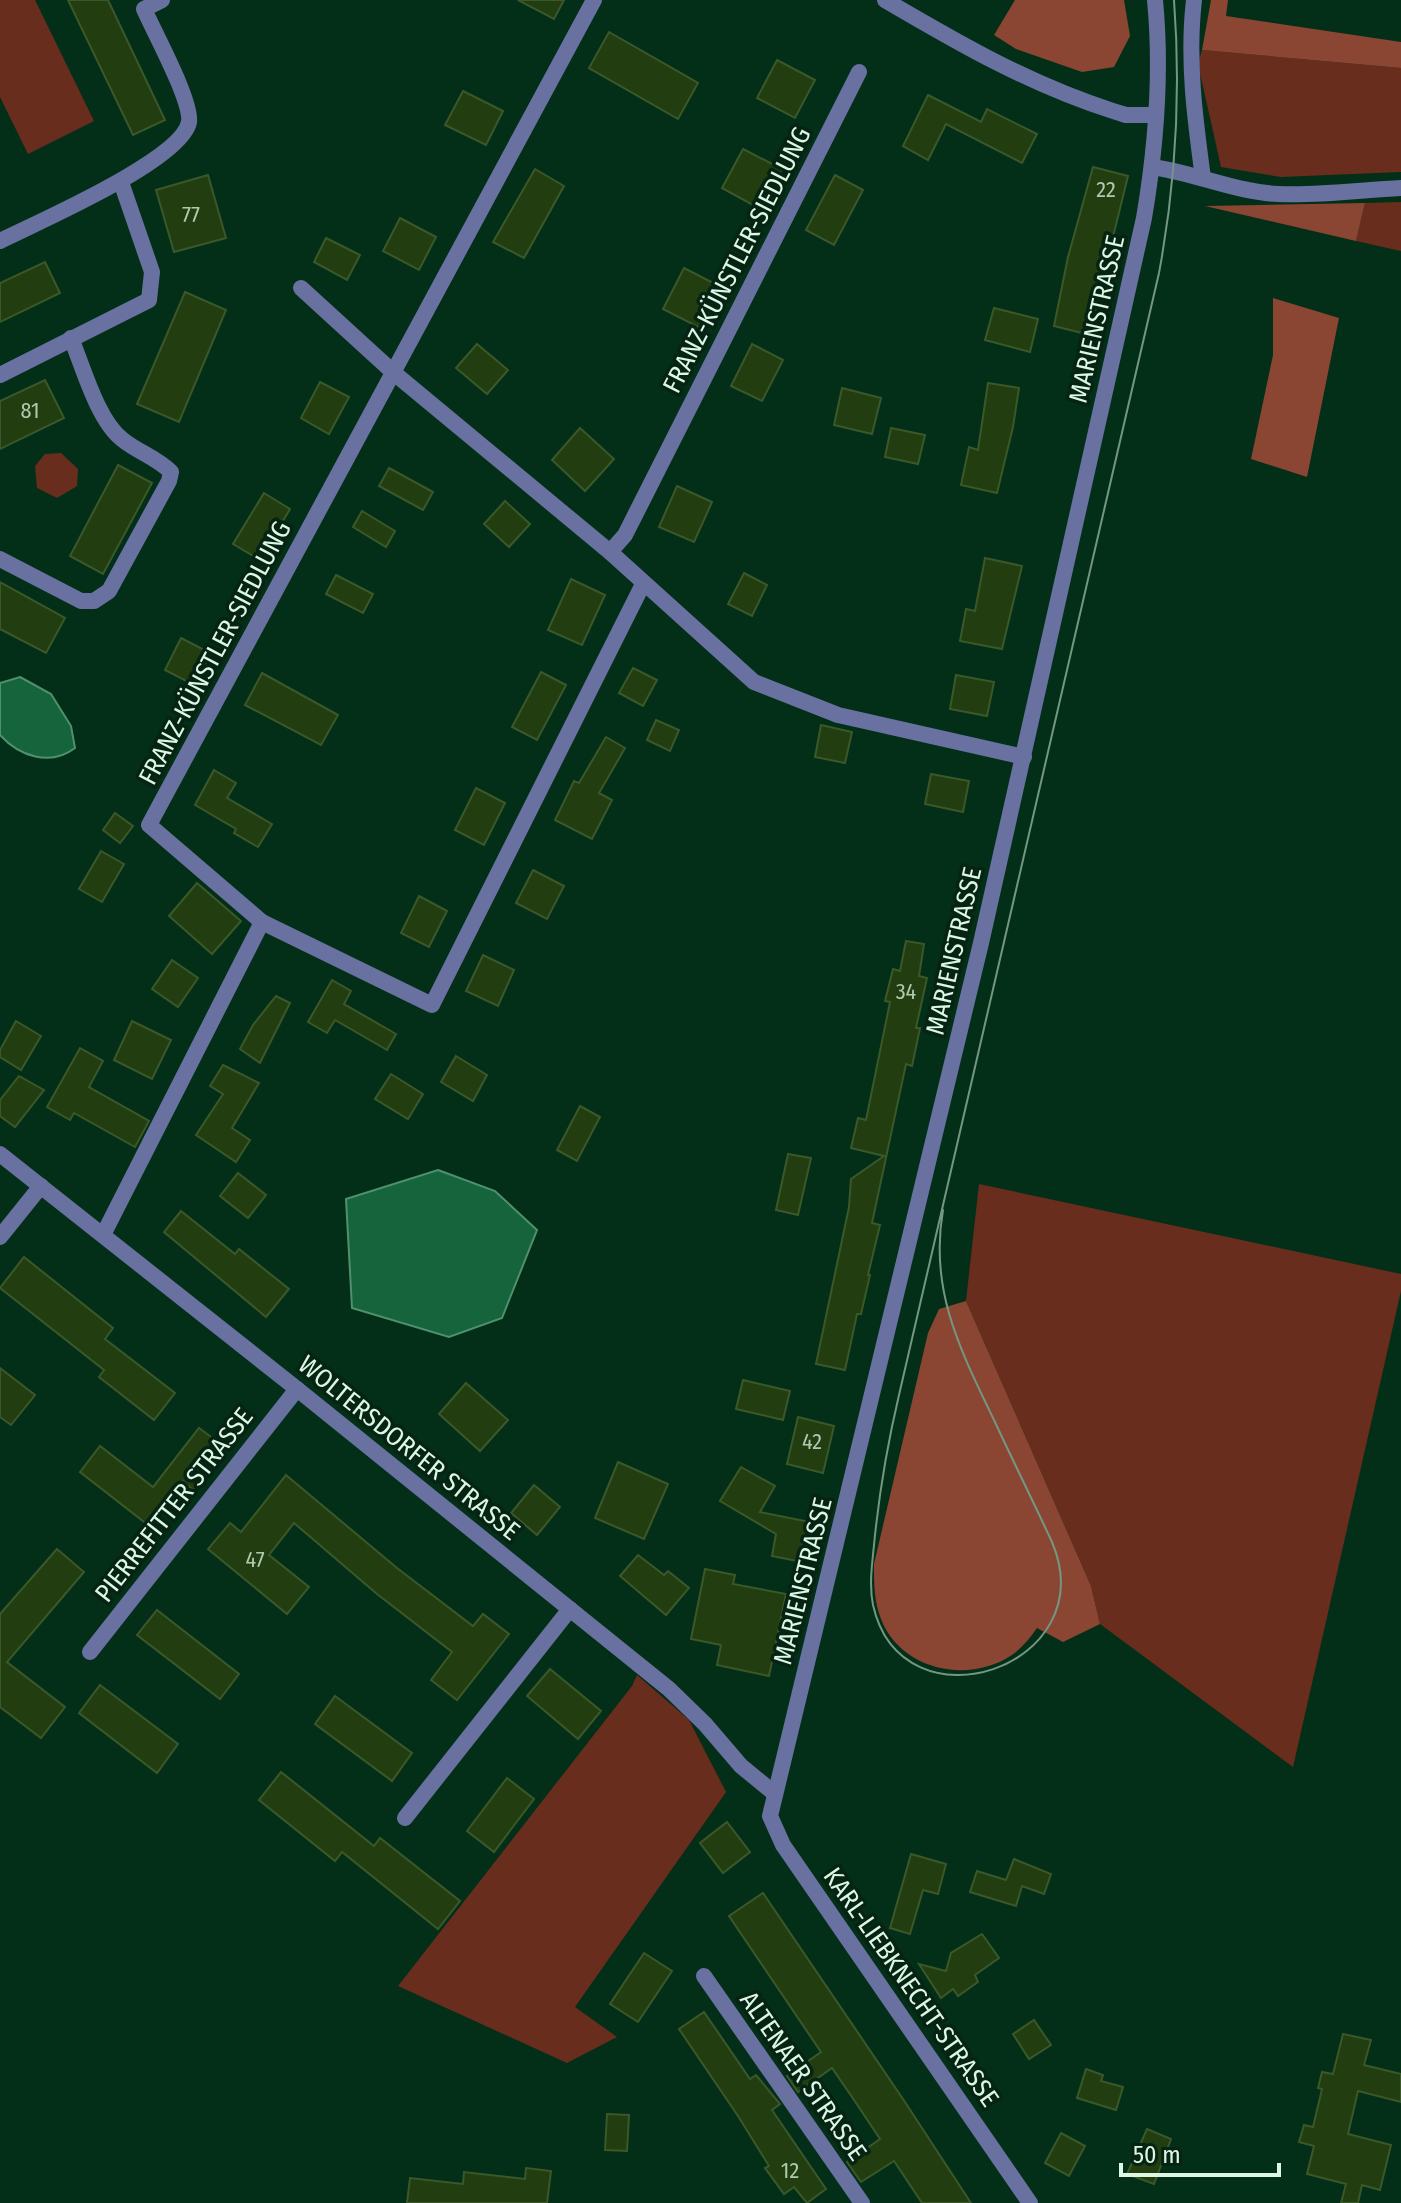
<svg xmlns="http://www.w3.org/2000/svg" width="1401" height="2203" viewBox="0 0 1401 2203" font-family="'Fira Sans Condensed',sans-serif">
<style>
.green{fill:#692d1e}
.forest{fill:#8b4533}
.water{fill:#15643b;stroke:#51906e;stroke-width:2}
.building{fill:#223e10;stroke:#3b582a;stroke-width:2}
.lines{fill:none;stroke-linecap:round;stroke-linejoin:round}
.minor{stroke:#68719f;stroke-width:16}
.tertiary{stroke:#68719f;stroke-width:16}
.tram{stroke:#749782;stroke-width:2}
.labels{text-anchor:middle;dominant-baseline:central;stroke-width:7;stroke-linejoin:round;paint-order:stroke}
.number-label{font-size:22px;fill:#aecab0}
.street-label{font-size:26px;fill:#dcf8e5;stroke:#062313}
</style>
<rect width="100%" height="100%" fill="#032f18"/>
<!-- green -->
<g class="green">
<polygon points="0,0 35,0 94,121 28,154 0,97"/>
<polygon points="1202,50 1401,68 1401,172 1281,177 1221,167 1198,64"/>
<polygon points="1401,202 1401,251 1356,241 1365,203"/>
<polygon points="61,453 78,469 77,486 57,498 37,488 35,466 45,454"/>
<polygon points="979,1184 1401,1274 1401,1291 1293,1767 1100,1624 1091,1586 966,1301"/>
<polygon points="637,1675 689,1720 726,1792 575,2007 617,2037 567,2063 398,1986 632,1686"/>
</g>
<!-- forest -->
<g class="forest">
<polygon points="1015,0 1124,0 1130,36 1114,67 1082,72 1016,49 994,35"/>
<polygon points="1211,0 1228,0 1226,16 1401,42 1401,68 1202,50"/>
<polygon points="1365,203 1356,241 1205,206"/>
<polygon points="1273,298 1339,318 1307,477 1251,459 1273,355"/>
<path d="M 966,1301 L 1091,1586 L 1100,1624 L 1063,1642 L 1037,1628 C 1030,1638 1022,1648 1012,1655 C 969,1684 901,1671 881,1619 C 874,1601 874,1584 874,1564 L 928,1333 L 939,1309 Z"/>
</g>
<!-- water -->
<g class="water">
<path d="M 20,677 L 51,694 L 71,726 L 75,748 C 50,767 19,756 0,735 L 0,683 Z"/>
<polygon points="438,1170 495,1191 537,1230 502,1318 449,1337 352,1308 346,1199"/>
</g>
<!-- building -->
<g class="building">
<polygon points="68,0 108,0 165,120 133,135"/>
<polygon points="518,0 564,0 554,19"/>
<polygon points="609,32 698,83 678,119 589,68"/>
<polygon points="777,60 815,80 795,118 757,98"/>
<polygon points="463,91 503,111 486,145 445,125"/>
<polygon points="928,95 981,122 987,109 1037,134 1022,163 946,124 928,160 903,146"/>
<polygon points="743,149 782,169 760,209 722,188"/>
<polygon points="1093,167 1128,176 1111,245 1107,244 1095,301 1098,302 1090,335 1054,326 1068,257"/>
<polygon points="535,169 564,186 524,258 493,242"/>
<polygon points="208,175 226,238 174,252 156,190"/>
<polygon points="835,175 863,190 834,245 806,230"/>
<polygon points="400,218 436,237 419,270 383,251"/>
<polygon points="326,238 360,255 347,280 314,262"/>
<polygon points="45,262 60,293 0,322 0,283"/>
<polygon points="684,268 721,287 700,328 663,309"/>
<polygon points="185,292 226,310 179,422 137,404"/>
<polygon points="994,308 1038,319 1030,352 985,340"/>
<polygon points="477,344 508,370 487,394 456,368"/>
<polygon points="752,344 783,360 762,401 731,386"/>
<polygon points="45,380 64,418 0,449 0,401"/>
<polygon points="320,382 349,397 329,434 301,418"/>
<polygon points="988,383 1019,388 1013,427 997,493 961,485 969,447 978,450"/>
<polygon points="842,388 881,398 872,434 834,425"/>
<polygon points="580,428 614,459 585,491 552,460"/>
<polygon points="891,428 925,435 918,464 885,457"/>
<polygon points="118,465 152,483 103,574 70,556"/>
<polygon points="389,468 433,492 423,510 379,486"/>
<polygon points="677,486 712,502 694,542 659,527"/>
<polygon points="264,493 290,509 260,560 233,544"/>
<polygon points="505,501 530,524 509,547 484,524"/>
<polygon points="362,511 395,531 386,547 353,527"/>
<polygon points="985,558 1022,566 1002,649 960,641 966,609 975,611"/>
<polygon points="744,573 767,585 752,616 728,604"/>
<polygon points="336,575 373,594 363,613 326,594"/>
<polygon points="571,579 605,595 582,645 548,630"/>
<polygon points="0,582 65,618 46,653 0,629"/>
<polygon points="181,638 212,654 196,686 165,670"/>
<polygon points="633,668 657,680 643,706 619,693"/>
<polygon points="541,672 566,685 537,740 512,727"/>
<polygon points="262,673 338,715 321,745 245,705"/>
<polygon points="956,675 994,682 987,716 950,709"/>
<polygon points="656,720 679,730 670,751 647,740"/>
<polygon points="821,725 852,732 845,763 815,757"/>
<polygon points="606,737 625,748 599,793 612,800 592,839 555,820 574,781 579,783"/>
<polygon points="214,770 236,783 227,798 272,824 258,847 234,833 236,829 195,805"/>
<polygon points="931,774 969,781 963,812 925,804"/>
<polygon points="476,788 505,803 484,845 455,830"/>
<polygon points="115,813 133,826 120,843 103,830"/>
<polygon points="101,851 124,864 102,902 79,889"/>
<polygon points="533,870 564,886 547,919 516,903"/>
<polygon points="197,883 241,921 212,954 169,916"/>
<polygon points="419,896 447,911 429,947 401,933"/>
<polygon points="906,941 924,944 919,976 927,978 916,1028 920,1028 912,1066 906,1064 872,1223 880,1225 868,1275 870,1275 861,1314 857,1314 845,1370 816,1364 849,1207 851,1179 884,1156 851,1148 858,1118 866,1120 890,1002 885,1001 893,969 900,971"/>
<polygon points="483,955 514,970 498,1006 466,991"/>
<polygon points="172,960 198,978 178,1007 152,989"/>
<polygon points="332,980 351,991 344,1004 396,1034 387,1050 335,1020 327,1033 308,1022"/>
<polygon points="276,996 290,1003 260,1063 240,1049 253,1025"/>
<polygon points="16,1021 41,1036 21,1070 0,1057 0,1050"/>
<polygon points="132,1021 171,1040 152,1079 114,1060"/>
<polygon points="80,1048 103,1061 89,1087 149,1121 135,1147 74,1113 70,1120 47,1107"/>
<polygon points="456,1056 487,1075 473,1101 441,1082"/>
<polygon points="223,1065 259,1083 232,1128 250,1140 236,1162 196,1135 223,1094 210,1086"/>
<polygon points="391,1074 423,1094 408,1119 375,1099"/>
<polygon points="19,1076 44,1090 15,1127 0,1116 0,1100"/>
<polygon points="580,1106 600,1117 577,1161 557,1150"/>
<polygon points="788,1154 811,1158 798,1215 776,1210"/>
<polygon points="238,1173 266,1195 248,1218 220,1196"/>
<polygon points="181,1211 235,1254 239,1249 289,1289 266,1317 164,1232"/>
<polygon points="24,1257 113,1328 105,1339 175,1393 154,1420 99,1377 104,1370 0,1288"/>
<polygon points="0,1368 35,1395 11,1425 0,1417"/>
<polygon points="743,1380 790,1391 783,1420 736,1409"/>
<polygon points="466,1383 508,1420 480,1451 439,1414"/>
<polygon points="798,1417 834,1426 823,1473 787,1464"/>
<polygon points="199,1428 226,1448 193,1490 183,1481 148,1525 80,1472 100,1446 153,1487"/>
<polygon points="618,1462 668,1484 644,1539 595,1518"/>
<polygon points="741,1467 775,1486 760,1512 810,1522 802,1562 772,1556 776,1534 720,1501"/>
<polygon points="286,1475 397,1568 473,1626 483,1614 509,1634 457,1700 431,1680 452,1652 377,1594 294,1523 269,1555 309,1587 287,1614 208,1549 230,1523 241,1532"/>
<polygon points="534,1485 560,1507 537,1535 511,1513"/>
<polygon points="57,1549 84,1572 7,1662 65,1707 41,1738 0,1707 0,1614"/>
<polygon points="638,1555 664,1575 668,1571 689,1588 666,1615 620,1576"/>
<polygon points="705,1569 735,1575 733,1584 786,1594 769,1676 717,1665 721,1645 691,1639"/>
<polygon points="157,1610 239,1674 220,1699 137,1635"/>
<polygon points="550,1669 601,1711 578,1739 527,1696"/>
<polygon points="100,1685 178,1744 157,1773 79,1713"/>
<polygon points="335,1696 412,1753 392,1781 315,1724"/>
<polygon points="281,1772 374,1846 380,1838 460,1901 438,1929 342,1852 335,1861 259,1800"/>
<polygon points="507,1778 534,1799 494,1852 467,1831"/>
<polygon points="727,1822 750,1852 723,1873 700,1843"/>
<polygon points="911,1854 946,1864 938,1894 923,1890 910,1934 890,1928"/>
<polygon points="1014,1859 1051,1874 1044,1894 1022,1886 1016,1906 970,1892 977,1871 1006,1880"/>
<polygon points="763,1893 903,2099 971,2203 922,2203 894,2161 861,2182 847,2162 880,2139 854,2100 832,2068 798,2092 787,2076 821,2052 729,1916"/>
<polygon points="982,1934 999,1958 975,1975 978,1982 958,1996 953,1989 941,1998 919,1964 946,1971 951,1953"/>
<polygon points="644,1953 672,1971 638,2022 610,2004"/>
<polygon points="704,2012 750,2079 756,2075 780,2104 772,2110 826,2189 807,2203 794,2187 784,2194 765,2168 769,2166 738,2116 679,2029"/>
<polygon points="1034,2020 1051,2045 1029,2059 1013,2034"/>
<polygon points="1343,2034 1371,2040 1364,2065 1401,2074 1401,2102 1358,2091 1348,2134 1391,2145 1380,2190 1362,2185 1358,2203 1341,2203 1346,2184 1307,2174 1314,2146 1299,2142 1304,2125 1313,2127 1322,2089 1318,2088 1322,2072 1333,2074"/>
<polygon points="1086,2069 1103,2075 1101,2081 1123,2087 1116,2110 1077,2098"/>
<polygon points="607,2114 629,2115 627,2151 605,2150"/>
<polygon points="1147,2129 1171,2139 1154,2184 1127,2174"/>
<polygon points="1061,2133 1085,2146 1069,2176 1045,2163"/>
<polygon points="526,2168 551,2171 547,2203 407,2203 410,2178 463,2184 464,2172 525,2179"/>
</g>
<g class="lines">
<!-- minor -->
<g class="minor">
<polyline points="594,0 149,825 262,922 432,1005 643,584"/>
<path d="M 885,0 C 960,44 1029,84 1113,111 L 1126,115 L 1156,115"/>
<path d="M 1194,0 C 1187,60 1195,119 1203,178"/>
<path d="M 1152,167 C 1195,173 1235,192 1278,194 C 1319,196 1361,190 1401,188"/>
<path d="M 0,241 C 36,223 182,160 189,122 C 192,101 154,32 144,9 L 162,0"/>
<polyline points="301,288 394,373 610,552 754,682 838,715 1024,757"/>
<polyline points="0,375 149,300 152,272 121,182"/>
<polyline points="610,552 625,535 859,72"/>
<path d="M 0,559 L 81,601 L 94,601 L 109,591 L 169,481 L 171,472 C 157,458 138,452 123,440 C 98,422 83,367 71,338"/>
<polyline points="0,1154 297,1389 669,1689 705,1724 741,1766 774,1793"/>
<polyline points="103,1235 262,922"/>
<polyline points="0,1237 41,1186"/>
<polyline points="90,1652 297,1389"/>
<polyline points="405,1818 570,1609"/>
<polyline points="704,1976 862,2203"/>
</g>
<!-- tertiary -->
<path class="tertiary" d="M 1030,2203 L 783,1845 L 770,1816 L 981,943 L 1144,218 C 1156,147 1162,73 1155,0"/>
<!-- tram -->
<path class="tram" d="M 943,1210 C 929,1290 960,1349 994,1420 C 1013,1461 1033,1501 1052,1542 C 1105,1668 902,1734 873,1605 C 869,1585 872,1565 874,1545 C 879,1493 887,1446 899,1395 L 1159,273 C 1176,182 1181,93 1174,0"/>
</g>
<g class="labels">
<!-- number labels -->
<g class="number-label">
<text x="1106" y="189">22</text>
<text x="191" y="214">77</text>
<text x="30" y="410">81</text>
<text x="906" y="991">34</text>
<text x="812" y="1441">42</text>
<text x="255" y="1559">47</text>
<text x="790" y="2170">12</text>
</g>
<!-- street labels -->
<g class="street-label">
<text transform="translate(737 260) rotate(-63)">FRANZ-KÜNSTLER-SIEDLUNG</text>
<text transform="translate(1097 319) rotate(-77)">MARIENSTRASSE</text>
<text transform="translate(215 653) rotate(-62)">FRANZ-KÜNSTLER-SIEDLUNG</text>
<text transform="translate(954 951) rotate(-77)">MARIENSTRASSE</text>
<text transform="translate(409 1448) rotate(39)">WOLTERSDORFER STRASSE</text>
<text transform="translate(174 1505) rotate(-52)">PIERREFITTER STRASSE</text>
<text transform="translate(803 1581) rotate(-76)">MARIENSTRASSE</text>
<text transform="translate(911 1987) rotate(55)">KARL-LIEBKNECHT-STRASSE</text>
<text transform="translate(803 2076) rotate(55)">ALTENAER STRASSE</text>
</g>
</g>
<!-- scale -->
<path d="M1121 2163v12h158v-12" fill="none" stroke="#dcf8e5" stroke-width="4"/>
<text x="1133" y="2163" font-size="24" fill="#dcf8e5" stroke="#062313" stroke-width="6" paint-order="stroke">50 m</text>
</svg>
